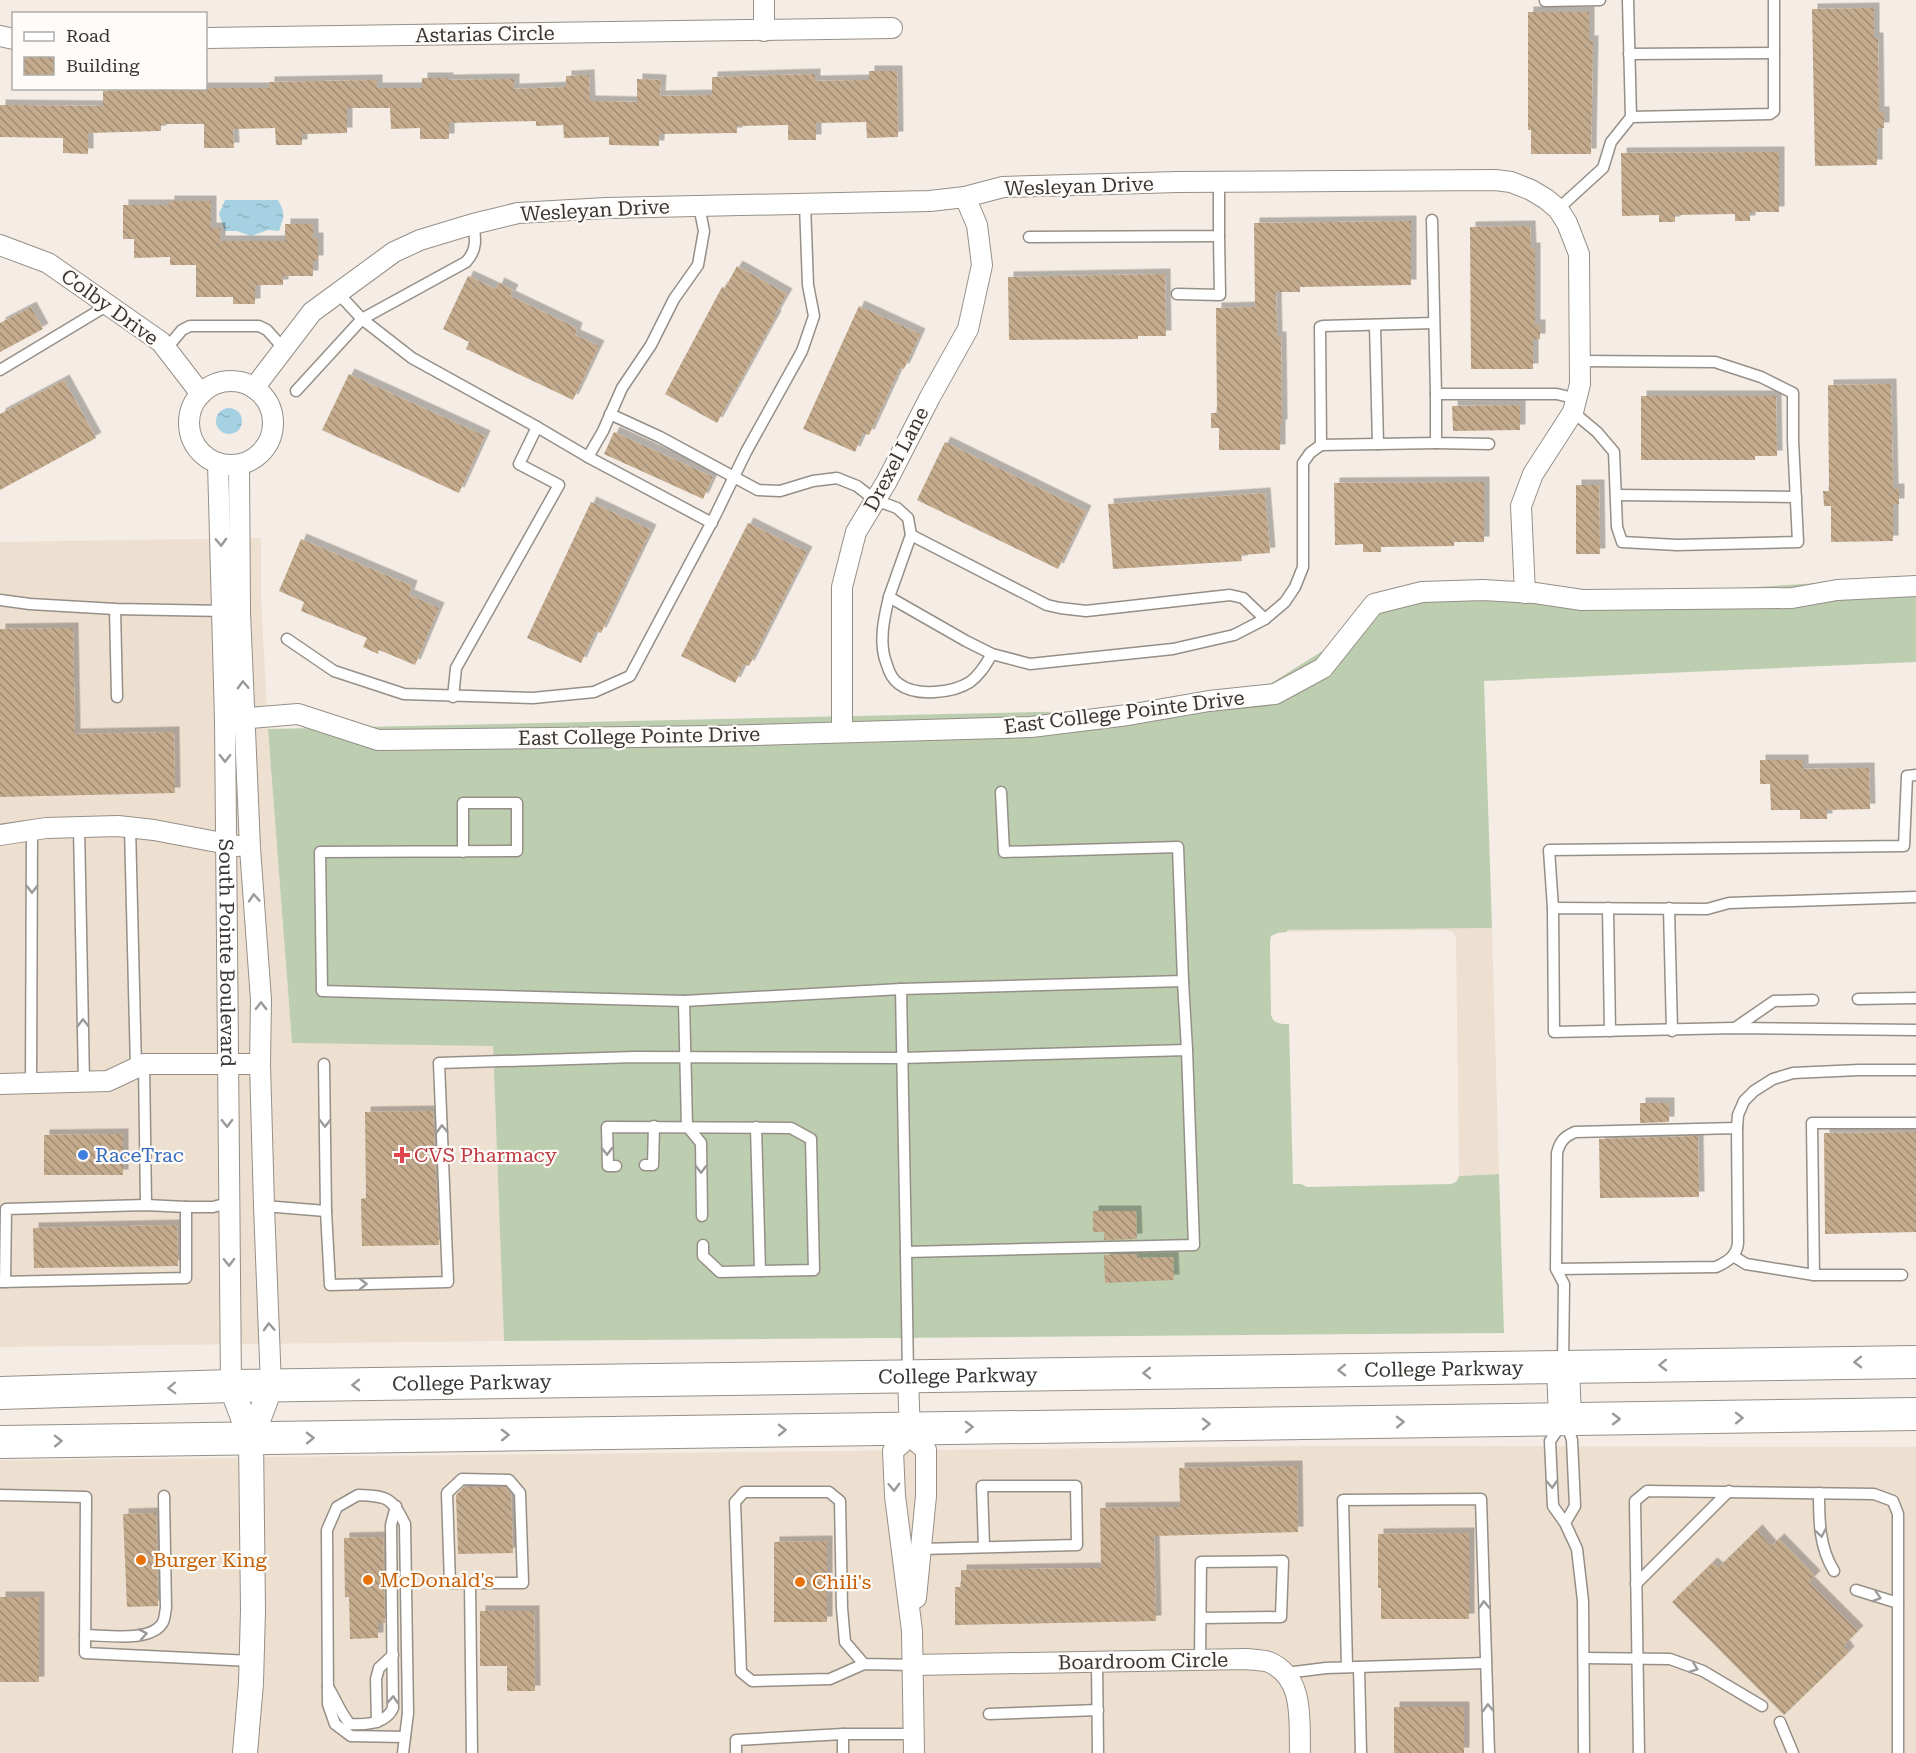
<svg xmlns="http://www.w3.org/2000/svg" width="1916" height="1753" viewBox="0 0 1916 1753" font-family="'Roboto Serif',serif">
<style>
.built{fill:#ede0d1}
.grass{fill:#bcceaf}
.water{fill:url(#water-ripples)}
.building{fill:url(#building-back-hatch);filter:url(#shadow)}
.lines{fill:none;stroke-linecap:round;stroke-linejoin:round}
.service-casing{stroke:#968f87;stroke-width:13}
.minor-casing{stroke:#968f87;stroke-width:22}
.tertiary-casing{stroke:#968f87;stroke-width:26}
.primary-casing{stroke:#968f87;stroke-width:34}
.service{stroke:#fff;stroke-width:10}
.minor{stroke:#fff;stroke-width:20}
.tertiary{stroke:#fff;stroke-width:24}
.primary{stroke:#fff;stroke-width:32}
.oneway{stroke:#9c9a98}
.shop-dot{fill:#3f7fe0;stroke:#fefbf8;stroke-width:2}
.health-dot{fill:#e0444e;stroke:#fefbf8;stroke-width:2}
.food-dot{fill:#e8710a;stroke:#fefbf8;stroke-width:2}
.labels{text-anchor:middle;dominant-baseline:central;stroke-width:4.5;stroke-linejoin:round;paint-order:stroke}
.street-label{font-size:20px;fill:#383532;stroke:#fefbf8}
.shop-label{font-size:20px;fill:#366cbe;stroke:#fefbf8;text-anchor:start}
.health-label{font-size:20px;fill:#be3a42;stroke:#fefbf8;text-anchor:start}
.food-label{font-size:20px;fill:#c56008;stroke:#fefbf8;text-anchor:start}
</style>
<defs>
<pattern id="water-ripples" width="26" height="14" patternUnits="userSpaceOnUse" patternTransform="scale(1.5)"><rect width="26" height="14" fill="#a6d1e2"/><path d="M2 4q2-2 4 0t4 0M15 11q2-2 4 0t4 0" fill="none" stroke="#90b4c2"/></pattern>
<pattern id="building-back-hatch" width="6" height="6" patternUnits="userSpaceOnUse" patternTransform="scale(1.5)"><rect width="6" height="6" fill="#c4ab8d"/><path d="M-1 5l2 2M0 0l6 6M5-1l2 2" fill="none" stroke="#a08c74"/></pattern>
<filter id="shadow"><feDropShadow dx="5.5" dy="-5.5" stdDeviation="0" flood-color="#0004"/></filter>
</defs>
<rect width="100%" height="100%" fill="#f5ede5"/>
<!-- built -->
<g class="built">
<polygon points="261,538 261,596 268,729 292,1043 493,1045 504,1341 0,1347 0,542"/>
<polygon points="1492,928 1499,1174 1459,1176 1456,939 1454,933 1446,930 1287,932 1287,930"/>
<polygon points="1306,1446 1916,1447 1916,1753 255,1753 262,1457"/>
<polygon points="241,1458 243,1610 241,1683 235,1753 0,1753 0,1460"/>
</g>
<!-- grass -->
<path class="grass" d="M 1916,577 L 1916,662 L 1484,681 L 1492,928 L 1287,930 L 1287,932 L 1278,933 L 1271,936 L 1270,942 L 1271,1015 C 1274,1024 1280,1024 1289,1024 L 1293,1184 L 1301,1184 L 1307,1187 L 1451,1184 L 1456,1182 L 1459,1176 L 1499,1174 L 1504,1333 L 504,1341 L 493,1046 L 292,1043 L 268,729 L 1126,710 L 1263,688 L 1324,650 L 1385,598 L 1593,597 Z"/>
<!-- water -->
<g class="water">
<path d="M 225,200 L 278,200 C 286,215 284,215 279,231 L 268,230 L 251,236 L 237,231 L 225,231 L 219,214 Z"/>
<circle cx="229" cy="421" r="13"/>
</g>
<!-- building -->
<g class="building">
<polygon points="1874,8 1874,38 1878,38 1879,112 1884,112 1884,128 1877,128 1877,165 1815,166 1812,9"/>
<polygon points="1528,12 1589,12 1589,41 1593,41 1591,154 1531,154 1531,130 1528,130"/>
<polygon points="869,71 897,71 898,137 867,138 866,122 816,123 816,140 788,140 788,125 737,126 737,133 659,134 659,146 609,145 609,137 564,138 563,125 536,126 536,121 449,123 449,139 420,139 420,128 391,129 390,108 347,108 347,133 302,134 302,145 276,145 275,128 233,129 234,148 204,148 204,124 161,124 161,131 88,133 88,154 63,153 63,138 0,137 0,105 103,106 103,91 134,90 134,88 269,88 269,82 377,80 377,88 422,88 422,78 448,78 448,80 514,79 514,89 566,87 566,76 589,75 590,101 637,102 637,79 661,80 660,96 712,95 712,77 815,74 815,81 869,80"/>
<polygon points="1779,152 1779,212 1750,212 1750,221 1735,221 1735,214 1675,215 1675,222 1659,222 1659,215 1622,216 1621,153"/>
<polygon points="169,201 211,201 211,228 220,228 220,241 285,241 285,224 313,224 313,238 318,238 318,261 313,261 313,276 283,276 283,285 255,285 255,304 233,304 233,297 196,297 196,265 170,265 170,257 134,258 134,239 123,239 123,205 169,205"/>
<polygon points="1411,221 1411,285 1300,287 1300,292 1276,292 1277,337 1281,337 1282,425 1280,425 1280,450 1219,450 1219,428 1211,428 1211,413 1217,413 1216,308 1255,307 1254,223"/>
<polygon points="1530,226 1531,248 1535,248 1535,325 1540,325 1540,339 1533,339 1533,369 1471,369 1470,227"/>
<polygon points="737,266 787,294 775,315 776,316 717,423 665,394 722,287 725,288"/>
<polygon points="1165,274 1166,336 1138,336 1138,339 1009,340 1008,277"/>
<polygon points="468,276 496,289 499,283 513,290 510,296 577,328 575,335 599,346 573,400 466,349 469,342 443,329"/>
<polygon points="859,306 920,334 904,369 900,368 869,435 863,433 855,452 803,429"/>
<polygon points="31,307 43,329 0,352 0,323"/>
<polygon points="349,374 485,436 459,493 322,430"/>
<polygon points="64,380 96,438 0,490 0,414"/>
<polygon points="1891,384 1893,489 1899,489 1899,504 1893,504 1893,541 1831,542 1831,506 1824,506 1823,491 1829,491 1828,385"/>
<polygon points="1641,396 1776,396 1777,456 1755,456 1755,460 1641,460"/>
<polygon points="1520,405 1520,430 1453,431 1452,406"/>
<polygon points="614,432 713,477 703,499 604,454"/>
<polygon points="945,442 1086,511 1058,569 917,500"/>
<polygon points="1484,482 1484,542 1454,542 1454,546 1381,547 1381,552 1363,552 1363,544 1335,545 1334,483"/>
<polygon points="1576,485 1599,485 1600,554 1576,554"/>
<polygon points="1265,493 1270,553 1241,555 1242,561 1113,569 1108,504"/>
<polygon points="591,502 651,530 601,633 596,631 581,663 527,638"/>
<polygon points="748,523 807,552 749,666 744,664 735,683 681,656"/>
<polygon points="301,539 412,586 409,595 439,608 415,665 379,650 378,654 363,647 367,638 301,611 304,602 279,591"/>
<polygon points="73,628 75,734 174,732 175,793 0,797 0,629"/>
<polygon points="1760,760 1803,760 1803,769 1869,768 1870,809 1827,810 1827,819 1800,819 1800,810 1771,810 1770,784 1760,784"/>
<polygon points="1640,1103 1669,1103 1669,1122 1640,1123"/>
<polygon points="433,1111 439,1245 362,1246 361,1199 366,1198 365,1112"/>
<polygon points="1916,1132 1916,1232 1825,1234 1824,1133"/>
<polygon points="123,1134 123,1175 44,1175 44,1135"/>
<polygon points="1698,1136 1699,1197 1600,1198 1599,1139"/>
<polygon points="1093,1211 1136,1211 1137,1239 1104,1240 1104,1232 1093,1232"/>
<polygon points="177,1225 178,1266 34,1268 33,1228"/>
<polygon points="1137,1254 1137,1258 1173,1257 1174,1280 1105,1283 1104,1255"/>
<polygon points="1297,1466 1298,1532 1154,1536 1156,1621 955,1625 955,1587 961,1587 961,1570 1101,1568 1100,1508 1180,1507 1179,1468"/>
<polygon points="464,1487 505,1487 511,1494 513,1553 458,1554 456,1495"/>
<polygon points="156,1513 158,1606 127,1607 123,1514"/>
<polygon points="1757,1530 1771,1546 1779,1539 1815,1576 1809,1582 1858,1631 1844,1645 1849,1652 1784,1715 1672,1602 1712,1563 1718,1568"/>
<polygon points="1469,1533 1469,1619 1381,1619 1381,1588 1378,1588 1378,1534"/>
<polygon points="383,1537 385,1623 378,1623 378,1638 350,1639 349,1597 345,1597 344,1538"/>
<polygon points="827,1541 827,1622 774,1622 774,1542"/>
<rect x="0" y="1597" width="39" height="85"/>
<polygon points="480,1611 534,1611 535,1691 507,1691 507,1666 480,1666"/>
<rect x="1394" y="1707" width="70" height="46"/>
</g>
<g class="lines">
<!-- service casing -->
<g class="service-casing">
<g id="service">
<polyline points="1545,1 1600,0"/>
<polyline points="1629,54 1774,53"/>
<polyline points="1631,117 1770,114 1774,111 1774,0"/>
<polyline points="1558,209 1603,168 1611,142 1631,117 1628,0"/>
<polyline points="1432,220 1436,394 1557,394 1577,399"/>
<polyline points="1029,237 1219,236 1219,182"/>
<polyline points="338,293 362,319 412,358 537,427 519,464 559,485 456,668 453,697"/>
<polyline points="1177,294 1220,295 1219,236"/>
<polyline points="1375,325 1378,444"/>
<polyline points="166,349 182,330 190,326 259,326 267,330 284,349"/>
<polyline points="0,370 108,305"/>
<path d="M 296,391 L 362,319 L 466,262 C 477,250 476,239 473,224"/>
<polyline points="1436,394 1436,443 1489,444"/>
<polyline points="1573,412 1597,432 1614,452 1617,527 1622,542 1677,545 1798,542 1793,440 1793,393 1761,377 1715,362 1581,361"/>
<polyline points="610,414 660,437 758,490 780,491 813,481 837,478 857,486 875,500 897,508 908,518 911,535 889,597 966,641 992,654 1030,664 1173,649 1234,635 1265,619 1285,602 1295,587 1303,567 1303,463 1310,453 1321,445 1436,443"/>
<polyline points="537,427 588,457 712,523"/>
<polyline points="1321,445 1320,327 1323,326 1434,323"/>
<polyline points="588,457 603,431 622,388 651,345 674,299 698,265 704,231 699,206"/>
<polyline points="1616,495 1796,497"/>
<polyline points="911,535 1047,605 1060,608 1086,611 1230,595 1243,598 1265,619"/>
<path d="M 889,597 C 884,618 878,644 887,665 C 889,672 893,680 899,684 C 916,697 953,693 970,682 C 980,675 986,664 992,654"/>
<polyline points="0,600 30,604 115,609 225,611"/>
<polyline points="115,609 117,697"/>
<polyline points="287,639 334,671 404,694 533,698 594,692 630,676 715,516 746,452 802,351 814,316 808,285 805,204"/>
<polyline points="79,827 84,1082"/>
<polyline points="130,827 136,1068"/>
<polyline points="463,852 463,803 517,803 517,851 320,852 322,991 684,1001 901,989"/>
<polyline points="1916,897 1729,903 1707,909 1553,908 1554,1032 1734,1028 1916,1030"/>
<polyline points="1553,908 1549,850 1904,846 1907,776 1916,775"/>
<polyline points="1608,908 1610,1031"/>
<polyline points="1669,908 1672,1031"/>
<polyline points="1183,981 1187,1050"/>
<polyline points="1858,999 1916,998"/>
<polyline points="684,1001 687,1126 701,1143 702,1216"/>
<polyline points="1735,1028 1774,1001 1813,1000"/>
<polyline points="144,1064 146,1205"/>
<polyline points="324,1064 326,1211 330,1285 448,1282 439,1063 635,1057 902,1058 1187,1050 1194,1245 906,1252 901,989 1183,981 1178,847 1004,852 1001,792"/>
<polyline points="31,1083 32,831"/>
<polyline points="756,1127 760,1271"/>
<polyline points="1737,1128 1738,1115 1744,1101 1754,1091 1773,1079 1793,1073 1859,1070 1916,1070"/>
<polyline points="645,1165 653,1165 654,1126"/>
<polyline points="616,1166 608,1166 607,1127 791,1128 811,1139 814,1270 720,1272 703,1256 703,1245"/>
<polyline points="264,1206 326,1211"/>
<polyline points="906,1252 908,1375"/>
<polyline points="1733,1256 1746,1264 1814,1275 1812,1123 1916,1123"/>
<path d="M 1556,1269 L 1716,1267 C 1727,1262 1737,1256 1738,1243 L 1737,1128 L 1575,1132 C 1564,1137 1560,1141 1557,1153 L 1556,1269 L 1564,1284 L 1563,1364"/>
<polyline points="1814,1275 1902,1275"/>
<polyline points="0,1282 186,1278 186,1207 213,1207 228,1203"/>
<polyline points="5,1282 6,1209 146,1205 186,1207"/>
<polygon points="462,1479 509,1480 520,1493 523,1583 450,1583 447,1493"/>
<path d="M 1819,1493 C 1819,1520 1819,1547 1834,1571"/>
<polyline points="0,1495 86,1497 85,1653 251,1661"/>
<path d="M 358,1495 C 388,1496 392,1498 405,1524 L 408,1713 L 405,1737 L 351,1736 L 335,1724 L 328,1704 L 327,1530 L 337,1507 Z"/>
<polyline points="1565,1523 1575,1506 1572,1440 1565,1419 1550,1441 1553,1506 1565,1523 1577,1549 1583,1601 1584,1753"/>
<polyline points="921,1549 1077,1545 1076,1486 982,1486 984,1547"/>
<polyline points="470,1583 472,1753"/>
<polyline points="1636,1584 1729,1491"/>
<polyline points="1856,1590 1898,1603"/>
<path d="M 85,1635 C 106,1635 152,1643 163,1622 C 165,1618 165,1612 166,1608 L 164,1496"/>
<polyline points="1584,1658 1670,1659 1703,1671 1762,1706"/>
<polyline points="1200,1660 1201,1562 1283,1561 1281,1617 1201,1618"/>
<polyline points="1097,1662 1098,1753"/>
<polyline points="864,1664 830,1679 752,1681 741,1672 735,1502 744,1492 829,1492 840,1501 842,1608 845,1642 864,1664 913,1665"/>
<polyline points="1347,1667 1343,1500 1481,1499 1489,1753"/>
<polyline points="1359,1667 1361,1753"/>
<polyline points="1286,1673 1326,1668 1486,1663"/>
<path d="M 328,1687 C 336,1699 340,1713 350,1724 C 365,1725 386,1724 393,1708 L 391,1525 L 396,1506"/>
<polyline points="989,1714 1098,1710"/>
<polyline points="377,1722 376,1679 379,1668 393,1655"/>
<polyline points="1780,1722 1793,1753"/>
<polyline points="843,1734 843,1753"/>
<polyline points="403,1753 405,1737"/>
<polyline points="736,1753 736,1740 843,1734 914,1734"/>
<polyline points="1639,1753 1635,1501 1647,1491 1874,1494 1893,1501 1898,1514 1898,1753"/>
</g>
</g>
<!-- minor casing -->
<g class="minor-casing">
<g id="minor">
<polyline points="764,31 764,0"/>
<polyline points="0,36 14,39"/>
<polyline points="206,38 892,28"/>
<polyline points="0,245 48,263 161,342 201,394"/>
<circle cx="231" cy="423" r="42"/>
<polyline points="254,388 312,312 394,252 420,240 473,224 518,213 606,208 930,201 965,197 1003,187 1178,182 1495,180 1511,182 1531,190 1546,199 1558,209 1567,223 1579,254 1580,384 1573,412 1533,474 1521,506 1525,593"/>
<path id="s1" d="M 218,463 L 225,720 L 231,1386"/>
<polyline points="239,465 240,612 250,848 261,1000 260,1064 264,1206 271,1386"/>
<polyline points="225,720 298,714 378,740 717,736 1031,727 1128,715 1209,701 1275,694 1323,668 1374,604 1422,592 1483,590 1535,593 1582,600 1792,598 1837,590 1916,586"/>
<polyline points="842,732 842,587 856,532 887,481 930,397 968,329 982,265 977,225 965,197"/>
<polyline points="0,835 46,828 118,826 154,830 238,846"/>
<polyline points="0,1084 108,1081 144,1064 260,1064"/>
<polyline points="908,1376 910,1436 926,1450 926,1496 916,1598"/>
<polyline points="910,1436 893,1451 895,1496 912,1631 914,1753"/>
<path d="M 913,1665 L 1246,1659 C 1253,1660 1262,1660 1269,1662 C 1305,1678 1299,1720 1300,1753"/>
</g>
</g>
<!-- tertiary casing -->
<g class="tertiary-casing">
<g id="tertiary">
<polyline points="231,1386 251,1439 253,1610 251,1683 245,1753"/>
<polyline points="251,1439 271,1386"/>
</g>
</g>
<!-- primary casing -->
<g class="primary-casing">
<g id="primary">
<polyline points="1563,1367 1565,1419"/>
<path id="s2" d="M 0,1393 L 231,1386 L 1916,1362"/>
<polyline points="0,1442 1916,1414"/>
</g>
</g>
<!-- service -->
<use href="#service" class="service"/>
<!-- minor -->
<use href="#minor" class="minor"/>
<!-- tertiary -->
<use href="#tertiary" class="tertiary"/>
<!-- primary -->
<use href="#primary" class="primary"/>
</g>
<!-- one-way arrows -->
<defs><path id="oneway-chevron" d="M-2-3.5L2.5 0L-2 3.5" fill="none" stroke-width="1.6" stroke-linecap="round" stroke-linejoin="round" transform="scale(1.5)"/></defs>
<g class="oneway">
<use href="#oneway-chevron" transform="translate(221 542) rotate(88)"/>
<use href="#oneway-chevron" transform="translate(243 685) rotate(-92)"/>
<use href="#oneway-chevron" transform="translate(225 758) rotate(90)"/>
<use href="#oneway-chevron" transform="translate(32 889) rotate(90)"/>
<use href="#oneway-chevron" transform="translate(254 898) rotate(-94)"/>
<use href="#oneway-chevron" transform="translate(261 1006) rotate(-90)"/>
<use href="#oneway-chevron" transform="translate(83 1023) rotate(-91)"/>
<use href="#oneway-chevron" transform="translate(227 1123) rotate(89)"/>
<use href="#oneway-chevron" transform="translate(325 1123) rotate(89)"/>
<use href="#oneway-chevron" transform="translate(442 1129) rotate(-92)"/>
<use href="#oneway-chevron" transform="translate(607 1151) rotate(89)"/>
<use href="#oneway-chevron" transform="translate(701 1169) rotate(89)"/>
<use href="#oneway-chevron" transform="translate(229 1262) rotate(89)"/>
<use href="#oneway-chevron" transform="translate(363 1284) rotate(-1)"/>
<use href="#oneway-chevron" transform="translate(269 1327) rotate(-93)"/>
<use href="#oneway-chevron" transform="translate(1858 1362) rotate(179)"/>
<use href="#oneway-chevron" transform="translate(1663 1365) rotate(179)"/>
<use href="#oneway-chevron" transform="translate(1342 1370) rotate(179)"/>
<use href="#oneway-chevron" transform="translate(1147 1373) rotate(179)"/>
<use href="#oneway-chevron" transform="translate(356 1385) rotate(179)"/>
<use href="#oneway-chevron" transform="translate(172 1388) rotate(178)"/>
<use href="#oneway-chevron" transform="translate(1739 1418) rotate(-1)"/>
<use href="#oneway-chevron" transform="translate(1616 1419)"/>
<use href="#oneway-chevron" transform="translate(1400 1422) rotate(-1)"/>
<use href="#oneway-chevron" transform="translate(1206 1424) rotate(-1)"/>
<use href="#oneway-chevron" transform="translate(969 1427) rotate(-1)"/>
<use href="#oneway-chevron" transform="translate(782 1430) rotate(-1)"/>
<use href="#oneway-chevron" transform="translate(505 1435) rotate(-1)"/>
<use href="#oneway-chevron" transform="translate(310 1438) rotate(-1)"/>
<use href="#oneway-chevron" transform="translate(58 1441) rotate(-1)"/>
<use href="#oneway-chevron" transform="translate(1552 1484) rotate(87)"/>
<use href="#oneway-chevron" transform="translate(894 1487) rotate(88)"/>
<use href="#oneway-chevron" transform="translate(1821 1533) rotate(80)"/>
<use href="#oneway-chevron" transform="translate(1877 1597) rotate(17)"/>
<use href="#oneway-chevron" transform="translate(1484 1605) rotate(-92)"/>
<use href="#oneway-chevron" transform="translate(143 1634) rotate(-10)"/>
<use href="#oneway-chevron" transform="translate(1694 1668) rotate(21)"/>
<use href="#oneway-chevron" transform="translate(393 1700) rotate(-86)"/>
<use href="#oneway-chevron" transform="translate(1488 1708) rotate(-92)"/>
</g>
<!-- markers -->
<circle class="shop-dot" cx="83" cy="1155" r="6"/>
<path class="health-dot" d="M399 1146h6v6h6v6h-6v6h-6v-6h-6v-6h6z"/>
<g class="food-dot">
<circle cx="141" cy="1560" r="6"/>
<circle cx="368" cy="1580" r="6"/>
<circle cx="800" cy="1582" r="6"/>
</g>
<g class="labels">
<!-- street labels -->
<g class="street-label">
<text transform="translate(485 34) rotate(-1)">Astarias Circle</text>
<text transform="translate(1079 186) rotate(-2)">Wesleyan Drive</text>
<text transform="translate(595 210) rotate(-3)">Wesleyan Drive</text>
<text transform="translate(110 307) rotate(36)">Colby Drive</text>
<text transform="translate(896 459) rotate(-62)">Drexel Lane</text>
<text transform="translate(1124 712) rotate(-7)">East College Pointe Drive</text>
<text transform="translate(639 736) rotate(-1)">East College Pointe Drive</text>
<text stroke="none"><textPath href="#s1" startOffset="490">South Pointe Boulevard</textPath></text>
<text stroke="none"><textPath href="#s2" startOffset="1444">College Parkway</textPath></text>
<text stroke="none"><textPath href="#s2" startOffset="958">College Parkway</textPath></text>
<text stroke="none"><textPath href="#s2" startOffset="472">College Parkway</textPath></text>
<text transform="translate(1143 1661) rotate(-1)">Boardroom Circle</text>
</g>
<!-- shop labels -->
<g class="shop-label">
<text x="95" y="1155">RaceTrac</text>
</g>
<!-- health labels -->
<g class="health-label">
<text x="414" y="1155">CVS Pharmacy</text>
</g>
<!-- food labels -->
<g class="food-label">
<text x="153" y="1560">Burger King</text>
<text x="380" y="1580">McDonald's</text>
<text x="812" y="1582">Chili's</text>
</g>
</g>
<!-- legend -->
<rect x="12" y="12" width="195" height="78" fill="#fefbf8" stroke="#afaca9" stroke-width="1.5"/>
<rect x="24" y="32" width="30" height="9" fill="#ffffff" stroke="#afaca9" stroke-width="1.5"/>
<text x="66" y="42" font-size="18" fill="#383532">Road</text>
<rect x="24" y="57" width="30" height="18" fill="url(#building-back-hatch)" stroke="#afaca9" stroke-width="1.5"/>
<text x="66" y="72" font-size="18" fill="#383532">Building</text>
</svg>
